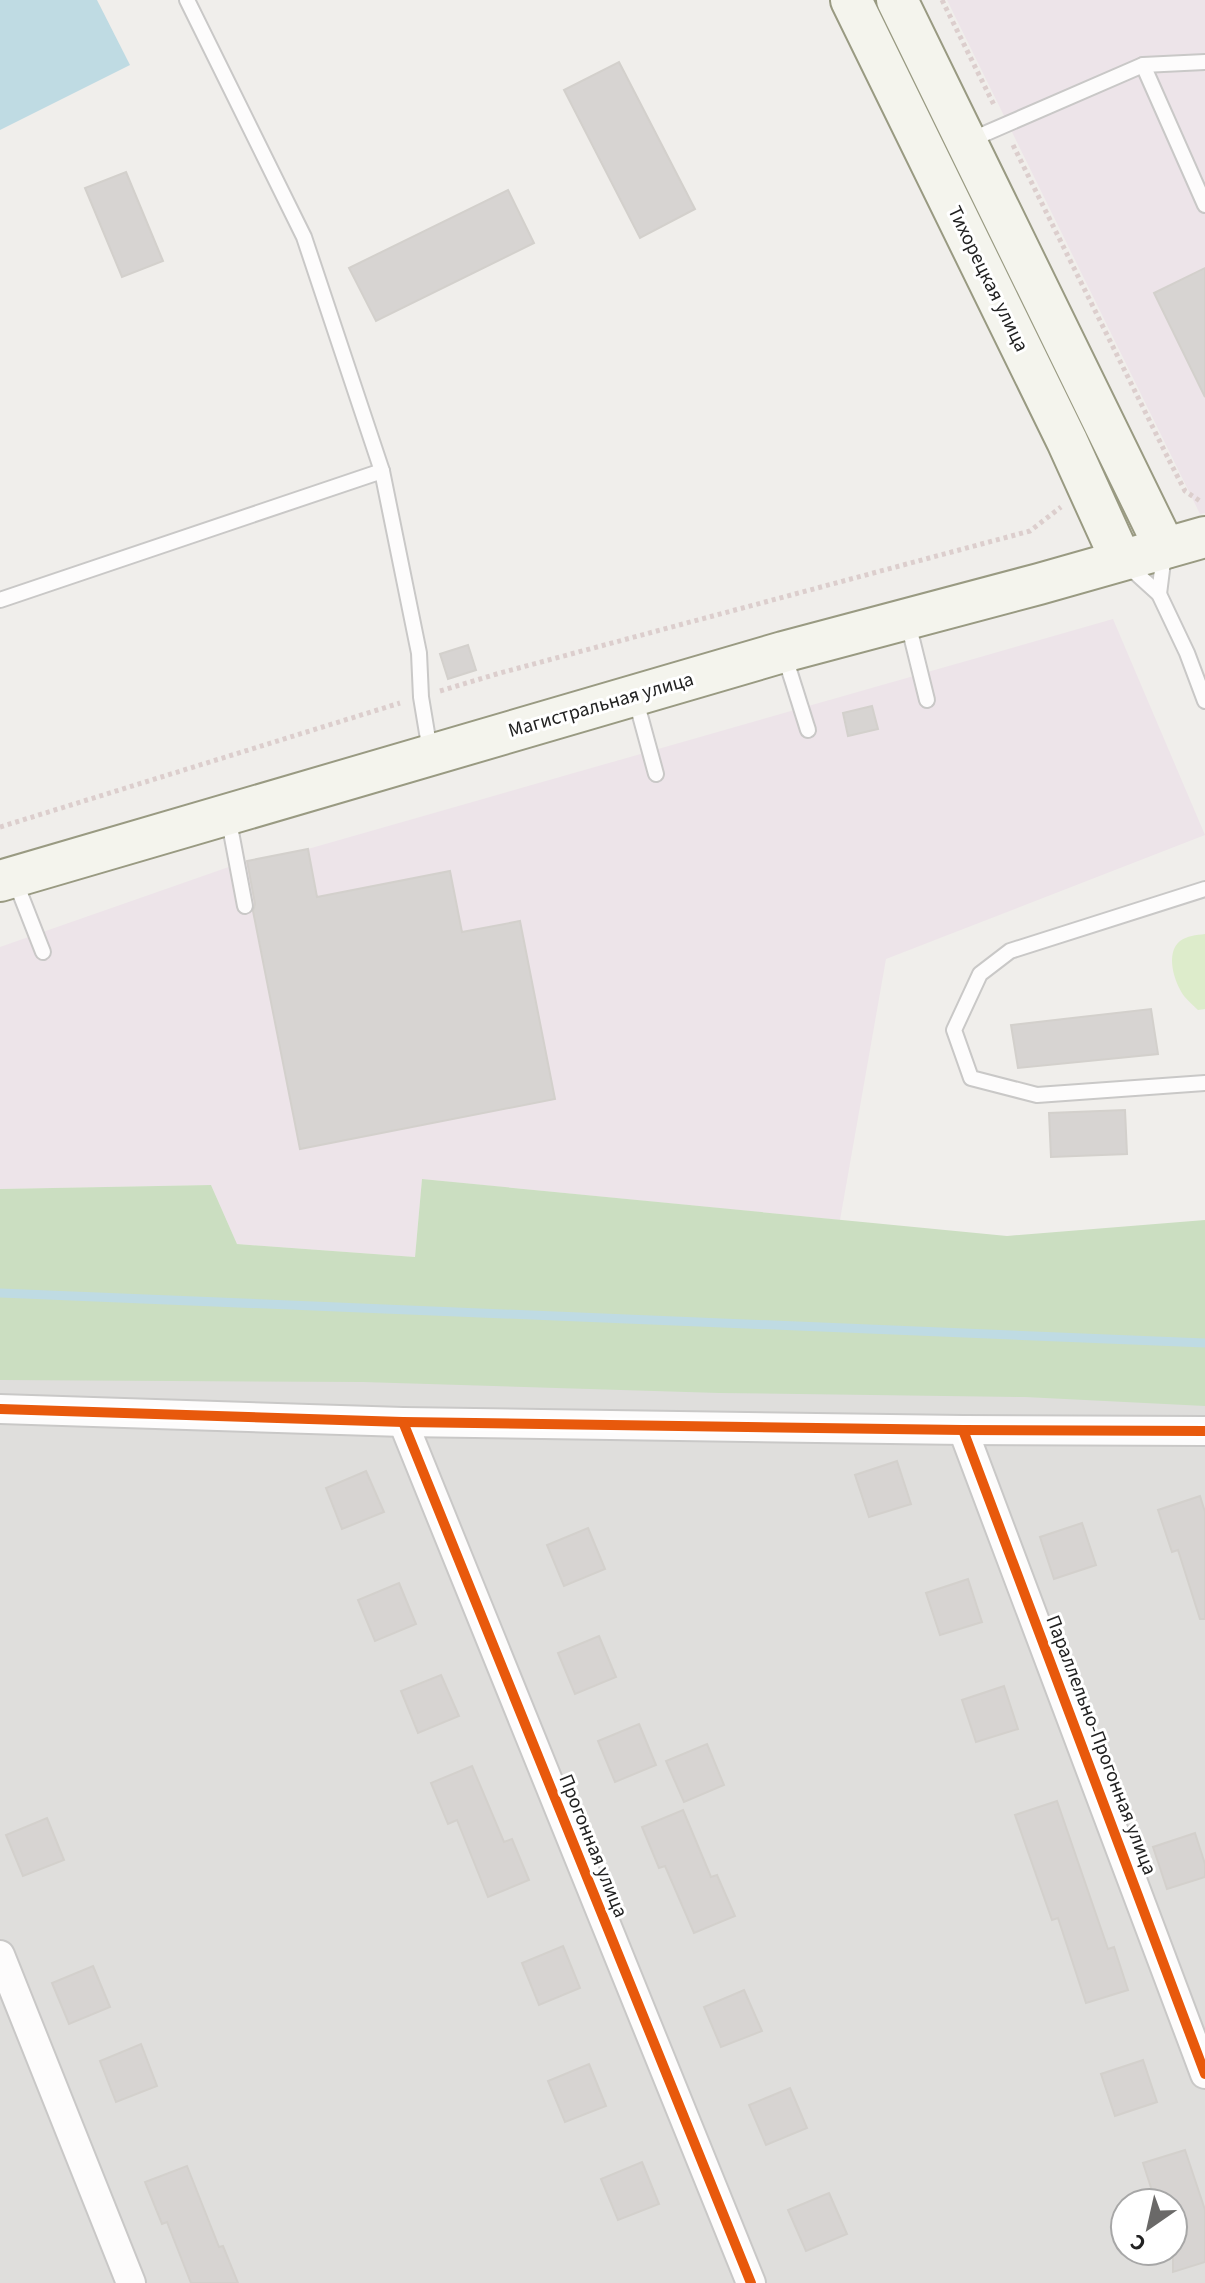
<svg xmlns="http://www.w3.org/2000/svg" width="1205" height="2283" viewBox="0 0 1205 2283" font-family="'Source Sans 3',sans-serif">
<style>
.residential{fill:#dfdedc;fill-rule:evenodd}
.industrial{fill:#ede4e9}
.grass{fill:#ddeccb}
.forest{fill:#cbdec1}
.water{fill:#bfdbe3}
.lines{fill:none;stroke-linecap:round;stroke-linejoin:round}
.stream{stroke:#bfdbe3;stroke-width:9}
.building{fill:#d7d4d2;stroke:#d3d0cc;stroke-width:2}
.lane-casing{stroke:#c9c8c7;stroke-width:18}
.street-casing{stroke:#c9c8c7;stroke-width:32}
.secondary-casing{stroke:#999a82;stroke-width:44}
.path{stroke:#dccecd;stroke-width:5;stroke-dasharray:4 4;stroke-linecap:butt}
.lane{stroke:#fdfcfc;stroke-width:14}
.street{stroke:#fdfcfc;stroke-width:28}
.secondary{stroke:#f4f4ed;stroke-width:40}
.cycleway-casing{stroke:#fff;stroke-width:15}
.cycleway{stroke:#e8590c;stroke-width:10}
.labels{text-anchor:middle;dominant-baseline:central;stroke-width:6;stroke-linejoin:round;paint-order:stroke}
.street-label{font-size:20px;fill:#222;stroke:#fff}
</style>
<rect width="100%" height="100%" fill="#f0eeeb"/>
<!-- residential -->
<path class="residential" d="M 0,1361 L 1205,1393 L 1205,2283 L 0,2283 ZM 1125,2203 L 1173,2203 L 1173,2251 L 1125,2251 Z"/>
<!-- industrial -->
<g class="industrial">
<polygon points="947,0 1205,0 1205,513 1200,514"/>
<polygon points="1113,619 1205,835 886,959 840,1220 422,1179 415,1257 237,1244 211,1185 0,1189 0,947 243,862 308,849"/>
</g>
<!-- grass -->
<path class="grass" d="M 1205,934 L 1205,1009 L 1198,1010 C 1193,1005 1188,1001 1184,996 C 1174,982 1165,953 1180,941 C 1187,936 1196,935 1205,934 Z"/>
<!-- forest -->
<polygon class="forest" points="422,1179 1007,1236 1205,1220 1205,1406 1025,1397 719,1393 363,1382 0,1380 0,1189 211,1185 237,1244 415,1257"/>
<!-- water -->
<polygon class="water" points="0,0 97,0 130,65 0,130"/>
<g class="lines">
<!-- stream -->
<polyline class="stream" points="0,1293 1205,1343"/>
</g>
<!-- building -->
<g class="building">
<polygon points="619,62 695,209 640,238 564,90"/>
<polygon points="126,172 163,261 122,277 85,188"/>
<polygon points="508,190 534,243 376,321 349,268"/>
<polygon points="1205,268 1205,397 1154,293"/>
<polygon points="468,645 476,670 448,679 440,654"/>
<polygon points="872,706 878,729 848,736 843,713"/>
<polygon points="308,849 317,897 450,871 462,932 520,921 555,1099 300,1149 253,911 255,904 247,861"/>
<polygon points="1151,1009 1158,1054 1018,1068 1011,1025"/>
<polygon points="1125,1110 1127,1154 1051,1157 1049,1113"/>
<polygon points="897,1461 911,1504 869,1517 855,1475"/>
<polygon points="366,1471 384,1512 342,1529 326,1488"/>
<polygon points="1200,1496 1205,1512 1205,1619 1200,1619 1178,1550 1172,1552 1158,1510"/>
<polygon points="1082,1523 1096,1565 1054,1579 1040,1537"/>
<polygon points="588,1528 605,1569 564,1586 547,1545"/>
<polygon points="968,1579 982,1622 940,1635 926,1593"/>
<polygon points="399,1583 416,1624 375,1641 358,1600"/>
<polygon points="599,1636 616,1677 575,1694 558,1653"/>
<polygon points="441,1675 459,1716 418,1733 401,1691"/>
<polygon points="1004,1686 1018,1729 976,1742 962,1700"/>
<polygon points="639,1724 656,1765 615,1782 598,1741"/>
<polygon points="707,1744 724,1785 684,1802 666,1761"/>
<polygon points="472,1766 504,1842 512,1839 529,1880 488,1897 457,1820 448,1824 431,1783"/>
<polygon points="1057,1801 1108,1949 1114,1947 1128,1990 1086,2003 1058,1918 1052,1920 1015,1815"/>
<polygon points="683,1810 711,1877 717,1875 735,1916 694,1933 665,1866 659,1868 642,1827"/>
<polygon points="47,1818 64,1860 23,1876 6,1835"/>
<polygon points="1195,1833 1205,1864 1205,1877 1167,1889 1153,1847"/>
<polygon points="563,1946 580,1988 539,2005 522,1963"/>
<polygon points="93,1966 110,2007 69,2024 52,1983"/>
<polygon points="744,1990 762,2031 721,2047 704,2007"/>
<polygon points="141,2044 157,2086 116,2102 100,2061"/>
<polygon points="1143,2060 1157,2102 1115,2116 1101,2074"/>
<polygon points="589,2064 606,2106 565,2122 548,2081"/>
<polygon points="790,2088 807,2128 766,2145 749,2105"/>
<polygon points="1185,2150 1205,2210 1205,2262 1173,2272 1173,2203 1156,2203 1143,2163"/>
<polygon points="642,2162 659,2204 618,2220 601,2179"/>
<polygon points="187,2166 219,2247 223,2246 238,2283 191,2283 167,2222 162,2224 145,2182"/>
<polygon points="829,2193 847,2234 806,2251 788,2210"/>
</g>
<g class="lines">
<!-- lane casing -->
<g class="lane-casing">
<g id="lane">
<polyline points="187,0 304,237 382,471 419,653 421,697 430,751"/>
<polyline points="1143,65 1205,62"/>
<polyline points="968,141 1143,65 1205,205"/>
<polyline points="1127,565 1159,594 1187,653 1205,701"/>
<polyline points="1159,594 1164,554"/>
<polyline points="0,600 382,471"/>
<polyline points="908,623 927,700"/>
<polyline points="784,654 808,730"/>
<polyline points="635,697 656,774"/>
<polyline points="228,816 245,906"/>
<polyline points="14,878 43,952"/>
<polyline points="1205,889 1010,951 980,974 954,1030 971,1078 1037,1095 1205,1083"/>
</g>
</g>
<!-- street casing -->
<g class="street-casing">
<g id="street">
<polyline points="0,1409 403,1422 963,1430 1205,1431"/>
<polyline points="403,1422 751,2283"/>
<polyline points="963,1430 1205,2074"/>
<polyline points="0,1955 131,2283"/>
</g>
</g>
<!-- secondary casing -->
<g class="secondary-casing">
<g id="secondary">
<polyline points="851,0 1067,441 1121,560"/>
<polyline points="897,0 1165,548"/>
<polyline points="0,881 783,652 1039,584 1205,537"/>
</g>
</g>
<!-- path -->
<g class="path">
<polyline points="942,0 995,107"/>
<polyline points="1013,145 1169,460"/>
<polyline points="1169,460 1185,491 1200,501"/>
<polyline points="440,691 500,673 1030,531 1061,507"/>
<polyline points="0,827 400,703"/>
</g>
<!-- lane -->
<use href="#lane" class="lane"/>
<!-- street -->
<use href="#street" class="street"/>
<!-- secondary -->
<use href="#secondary" class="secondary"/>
<!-- cycleway casing -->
<g class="cycleway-casing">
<g id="cycleway">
<polyline points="0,1409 403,1422 963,1430 1205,1431"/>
<polyline points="403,1422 751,2283"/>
<polyline points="963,1430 1205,2074"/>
</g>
</g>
<!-- cycleway -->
<use href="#cycleway" class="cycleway"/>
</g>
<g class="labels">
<!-- street labels -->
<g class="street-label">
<text transform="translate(988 279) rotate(64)">Тихорецкая улица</text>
<text transform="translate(601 705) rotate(-16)">Магистральная улица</text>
<text transform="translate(1101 1745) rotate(69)">Параллельно-Прогонная улица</text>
<text transform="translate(593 1846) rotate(68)">Прогонная улица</text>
</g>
</g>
<!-- north arrow -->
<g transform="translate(1149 2227) rotate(214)"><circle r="38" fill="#ffffff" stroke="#a7a7a7" stroke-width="2"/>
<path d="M0-6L14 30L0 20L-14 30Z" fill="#6a6968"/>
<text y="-12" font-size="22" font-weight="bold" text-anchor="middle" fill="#222222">С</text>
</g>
</svg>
